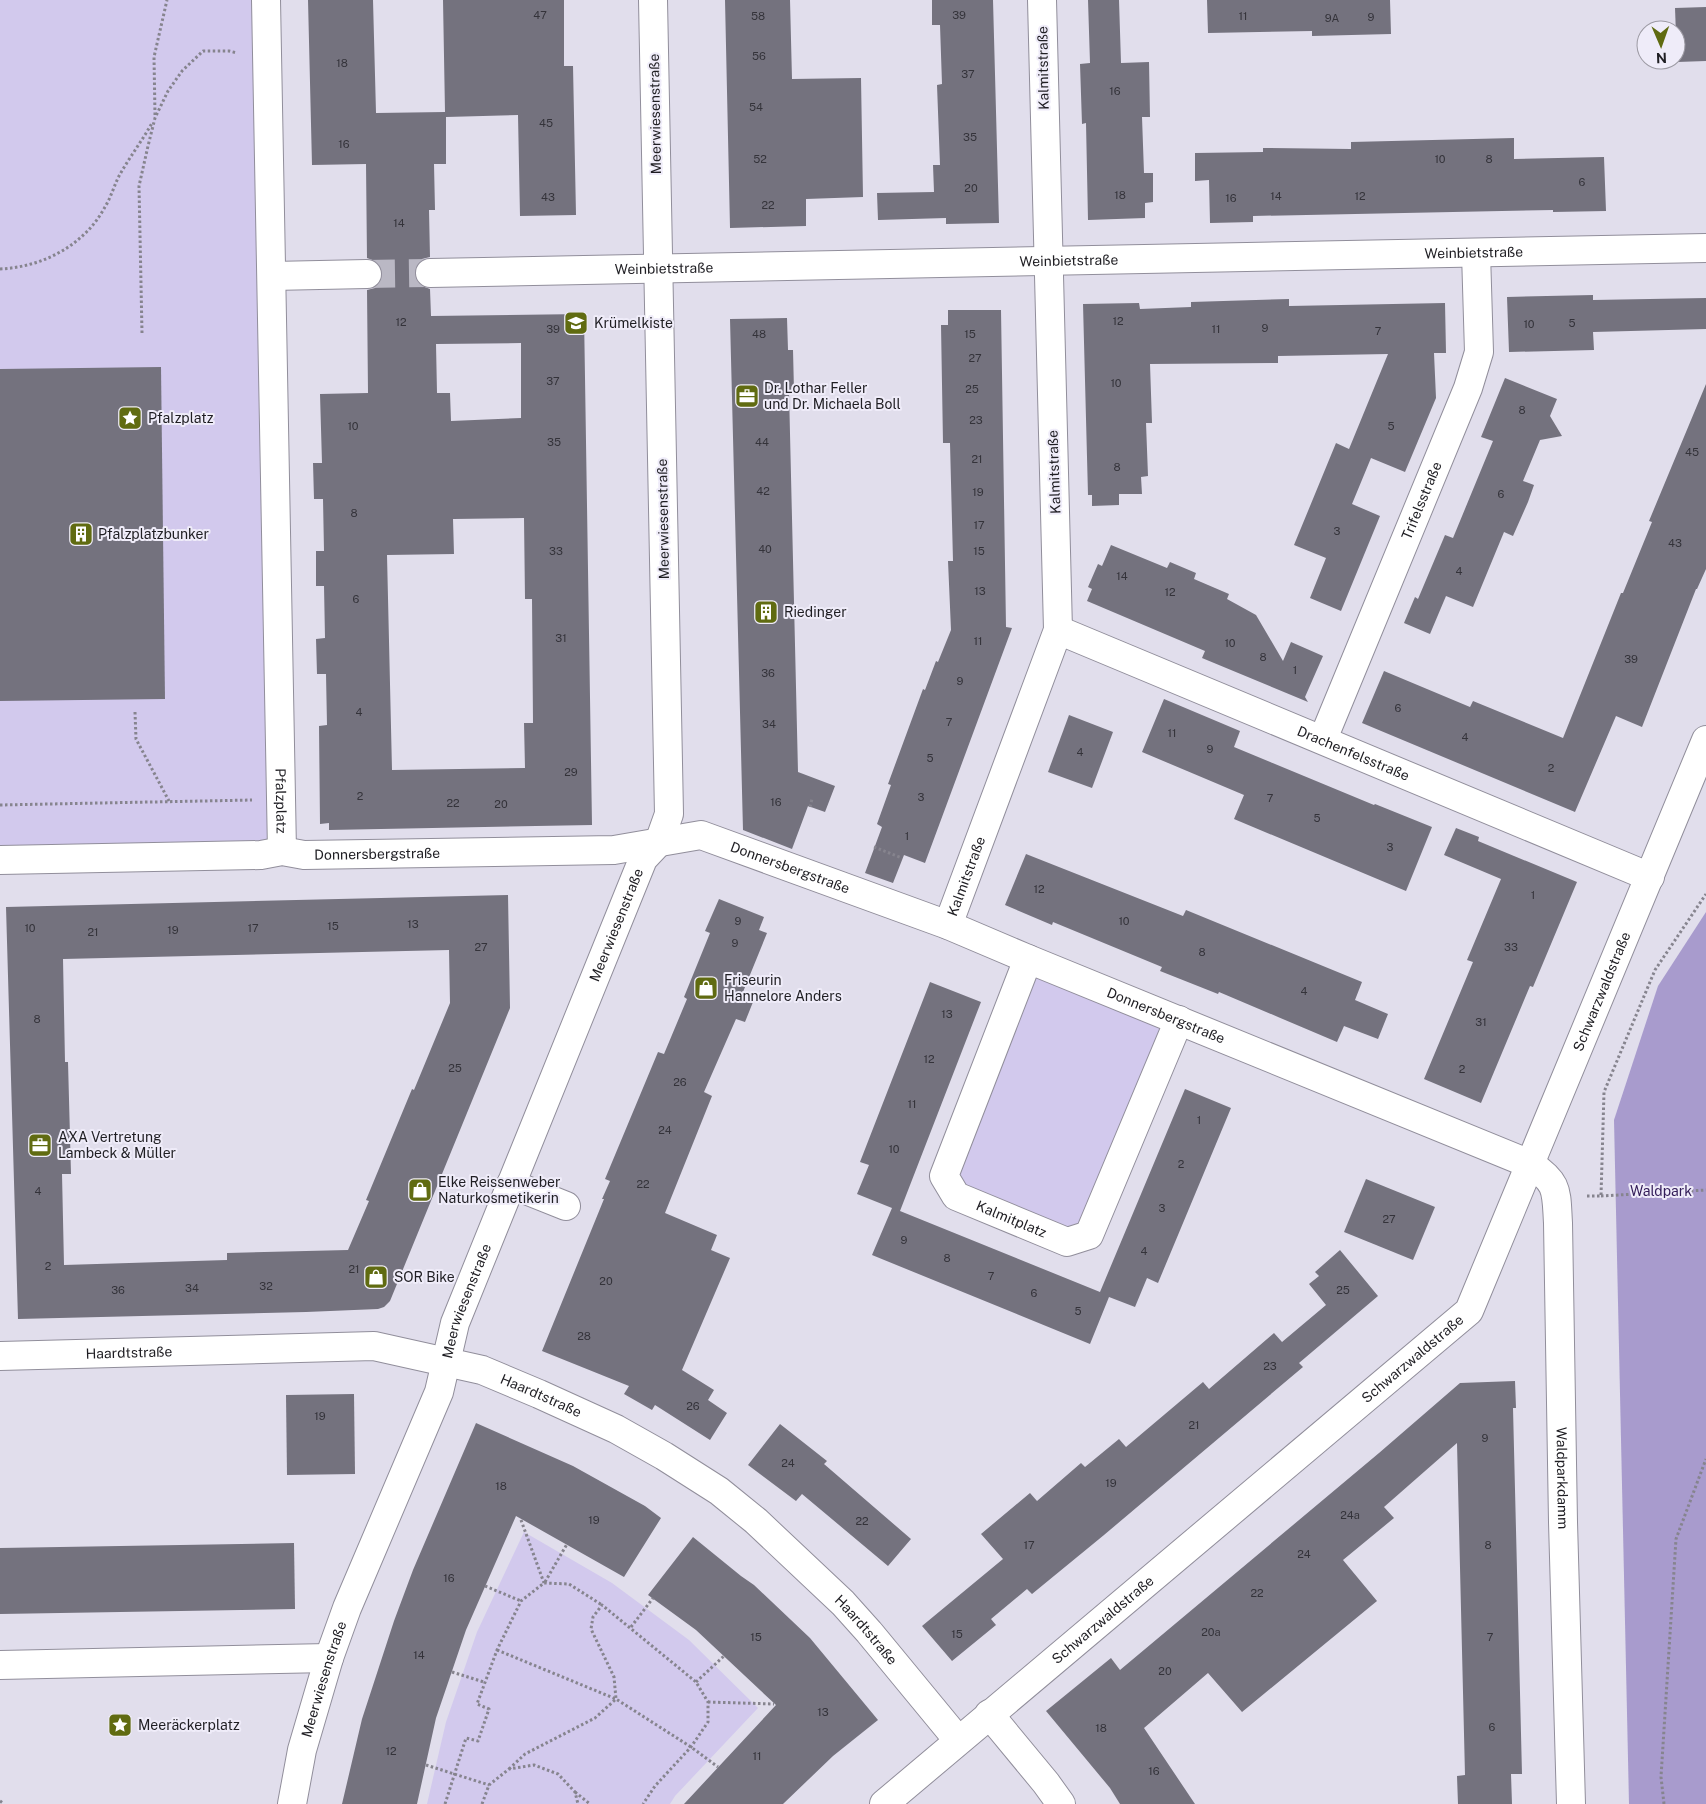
<svg xmlns="http://www.w3.org/2000/svg" width="1706" height="1804" viewBox="0 0 1706 1804" font-family="'Public Sans',sans-serif">
<style>
.green{fill:#d2c9ed}
.forest{fill:#a89bcd}
.building{fill:#74727e;fill-rule:evenodd}
.lines{fill:none;stroke-linecap:round;stroke-linejoin:round}
.minor-tunnel{stroke:#bab8c4;stroke-width:28;stroke-dasharray:28 14;stroke-linecap:butt}
.minor-casing{stroke:#918e9b;stroke-width:30}
.path{stroke:#86848e;stroke-width:3;stroke-dasharray:2.5 2.5;stroke-linecap:butt}
.minor{stroke:#fff;stroke-width:28}
.labels{text-anchor:middle;dominant-baseline:central;stroke-width:4;stroke-linejoin:round;paint-order:stroke}
.number-label{font-size:11px;fill:#34333a}
.street-label{font-size:14px;fill:#1f1e23;stroke:#efecf9}
.poi-label{font-size:14px;fill:#1f1e23;stroke:#efecf9;text-anchor:start}
.park-label{font-size:14px;fill:#321c58;stroke:#efecf9}
</style>
<rect width="100%" height="100%" fill="#e1deec"/>
<!-- green -->
<g class="green">
<polygon points="0,0 266,0 282,851 0,860"/>
<polygon points="1028,959 1179,1020 1089,1235 1067,1242 944,1176"/>
<polygon points="524,1532 612,1583 689,1640 758,1708 675,1796 670,1804 427,1804 446,1722 477,1632"/>
</g>
<!-- forest -->
<polygon class="forest" points="1706,912 1706,1804 1629,1804 1614,1120 1658,986"/>
<!-- building -->
<g class="building">
<path d="M 308,0 L 373,0 L 376,113 L 445,112 L 443,0 L 564,0 L 564,66 L 573,66 L 576,215 L 520,216 L 518,115 L 446,117 L 446,164 L 434,164 L 435,210 L 429,210 L 430,257 L 422,259 L 417,265 L 414,274 L 417,281 L 422,286 L 430,289 L 431,316 L 584,314 L 592,825 L 329,830 L 329,823 L 320,824 L 319,726 L 327,725 L 326,674 L 317,674 L 316,639 L 325,638 L 324,586 L 316,586 L 316,551 L 324,551 L 323,499 L 314,499 L 313,463 L 322,463 L 320,394 L 368,393 L 367,290 L 375,288 L 380,282 L 383,273 L 381,266 L 375,261 L 367,258 L 366,164 L 312,165 ZM 521,343 L 521,418 L 451,421 L 450,393 L 437,393 L 436,344 ZM 524,518 L 525,599 L 532,599 L 533,723 L 524,723 L 525,768 L 392,770 L 387,555 L 454,554 L 453,519 Z"/>
<polygon points="725,0 790,0 792,79 861,78 863,197 806,199 806,226 730,228"/>
<polygon points="932,0 993,0 999,223 946,224 946,218 878,220 877,193 934,192 933,165 940,165 937,85 942,84 940,25 932,25"/>
<polygon points="1088,0 1119,0 1121,63 1149,62 1150,117 1142,117 1144,173 1153,173 1153,202 1145,203 1145,218 1088,220 1086,123 1082,124 1080,64 1090,63"/>
<polygon points="1207,0 1390,0 1391,34 1312,36 1312,31 1208,33"/>
<polygon points="1706,7 1706,61 1677,62 1675,8"/>
<polygon points="1514,138 1514,159 1604,157 1606,211 1553,212 1553,210 1253,216 1253,222 1210,223 1209,180 1195,181 1195,153 1263,152 1263,148 1351,149 1351,142"/>
<polygon points="1593,295 1593,300 1706,298 1706,329 1593,332 1594,350 1509,352 1507,297"/>
<polygon points="1289,299 1289,306 1445,303 1446,353 1434,353 1436,398 1405,472 1371,458 1352,504 1380,516 1341,611 1310,598 1326,558 1294,545 1336,443 1349,449 1388,354 1278,356 1278,363 1150,364 1152,423 1146,423 1148,476 1141,477 1142,494 1119,494 1119,505 1092,506 1092,495 1088,495 1083,304 1139,303 1140,309 1191,307 1191,302"/>
<polygon points="948,310 1001,310 1006,627 1012,628 925,863 904,855 893,883 865,873 882,827 877,824 891,785 888,784 923,689 925,690 936,661 938,662 951,630 948,561 953,561 950,443 943,443 941,325 948,325"/>
<polygon points="787,318 788,350 793,350 794,391 789,391 798,772 835,786 825,812 808,806 792,849 743,830 730,319"/>
<polygon points="161,367 165,699 0,701 0,369"/>
<polygon points="1505,378 1557,399 1550,416 1562,436 1540,440 1523,481 1534,485 1528,502 1513,536 1504,532 1473,607 1446,596 1430,634 1404,623 1415,597 1418,599 1445,535 1453,538 1493,441 1481,437"/>
<polygon points="1706,384 1706,569 1697,589 1696,589 1642,727 1616,716 1575,812 1362,723 1384,671 1470,707 1473,701 1563,738 1621,593 1623,593 1652,522 1649,521"/>
<polygon points="1111,545 1167,568 1170,562 1196,573 1194,579 1229,594 1227,599 1256,615 1283,661 1291,642 1323,656 1305,697 1308,702 1202,658 1205,651 1087,601 1092,589 1088,587 1098,564 1102,566"/>
<polygon points="1164,699 1240,731 1234,747 1374,805 1375,804 1432,827 1406,891 1234,819 1244,795 1142,752"/>
<polygon points="1069,715 1113,732 1092,788 1048,772"/>
<polygon points="1456,828 1479,837 1478,841 1577,882 1533,987 1530,986 1481,1103 1424,1079 1473,962 1467,960 1501,879 1444,855"/>
<polygon points="1026,854 1183,916 1186,910 1362,982 1355,1000 1388,1014 1378,1039 1344,1026 1337,1042 1219,992 1218,994 1160,971 1162,967 1053,922 1052,925 1005,905"/>
<path d="M 508,895 L 510,1008 L 390,1301 L 384,1307 L 378,1309 L 306,1312 L 18,1319 L 6,907 ZM 449,950 L 450,1003 L 414,1090 L 412,1089 L 366,1200 L 369,1201 L 348,1250 L 227,1253 L 227,1260 L 64,1265 L 62,1174 L 71,1174 L 68,1062 L 65,1062 L 63,959 Z"/>
<polygon points="719,899 764,917 759,930 767,933 743,992 755,997 745,1022 736,1019 704,1092 712,1096 665,1213 717,1235 711,1250 730,1258 682,1370 714,1390 708,1400 727,1413 710,1440 655,1405 652,1410 624,1394 629,1386 542,1351 604,1199 602,1199 610,1181 605,1179 658,1052 664,1054 687,999 684,997 710,933 705,931"/>
<polygon points="930,982 981,1002 900,1211 1100,1292 1185,1089 1231,1108 1158,1283 1147,1278 1135,1307 1109,1297 1090,1344 872,1255 892,1208 857,1194 869,1165 860,1162"/>
<polygon points="1366,1179 1435,1207 1413,1260 1344,1232"/>
<polygon points="1340,1250 1378,1296 1299,1363 1303,1367 1104,1535 1032,1594 1027,1589 991,1619 996,1625 952,1661 922,1626 1003,1559 981,1534 1030,1493 1037,1501 1081,1463 1085,1467 1119,1439 1126,1447 1203,1382 1209,1389 1274,1333 1282,1342 1326,1305 1309,1284 1319,1276 1315,1272"/>
<polygon points="1515,1381 1516,1408 1513,1408 1522,1774 1511,1774 1512,1804 1458,1804 1457,1776 1465,1775 1457,1443 1384,1507 1394,1518 1343,1560 1377,1601 1242,1712 1208,1673 1144,1728 1195,1804 1120,1804 1110,1788 1046,1711 1111,1658 1120,1670 1379,1453 1460,1383"/>
<polygon points="354,1394 355,1474 287,1475 286,1395"/>
<polygon points="476,1423 573,1466 645,1506 661,1518 624,1577 516,1516 466,1630 436,1718 417,1804 342,1804 362,1719 394,1621 413,1570"/>
<polygon points="780,1424 827,1461 824,1464 911,1539 888,1566 802,1494 796,1501 748,1465"/>
<polygon points="693,1537 741,1576 754,1585 810,1638 878,1720 833,1756 783,1804 684,1804 776,1705 696,1630 648,1595"/>
<polygon points="294,1543 295,1609 0,1614 0,1548"/>
</g>
<g class="lines">
<!-- minor-tunnel -->
<polyline class="minor-tunnel" points="367,274 430,273"/>
<!-- minor casing -->
<g class="minor-casing">
<g id="minor">
<path id="s1" d="M 266,0 L 282,851"/>
<path id="s2" d="M 430,273 L 1706,248"/>
<polyline points="272,276 367,274"/>
<path id="s3" d="M 1058,630 L 1650,877"/>
<path id="s4" d="M 1323,739 L 1468,388 L 1479,352 L 1476,253"/>
<path id="s5" d="M 0,860 L 261,855 L 282,851 L 304,855 L 614,850 L 701,835 L 948,925 L 1028,959 L 1530,1164 C 1559,1183 1556,1191 1558,1223 L 1563,1522 L 1571,1804"/>
<path id="s6" d="M 948,925 L 1058,630 L 1042,0"/>
<path id="s7" d="M 1028,959 L 944,1176 L 956,1196 L 1067,1242 L 1089,1235 L 1179,1020"/>
<polyline points="511,1184 566,1206"/>
<path id="s8" d="M 0,1356 L 374,1346 L 482,1370 L 539,1394 L 616,1429 L 664,1456 L 719,1491 L 756,1521 L 843,1603 L 869,1632 L 958,1740"/>
<polyline points="0,1665 329,1658"/>
<polyline points="989,1714 1046,1783 1061,1804"/>
<path id="s9" d="M 292,1804 L 302,1750 L 329,1658 L 347,1608 L 439,1392 L 455,1323 L 643,859 L 659,842 L 669,814 L 653,0"/>
<path id="s10" d="M 884,1804 L 1469,1311 L 1706,740"/>
</g>
</g>
<!-- path -->
<g class="path">
<polyline points="155,115 154,57 167,0"/>
<path d="M 0,269 C 42,267 84,246 105,207 C 111,197 114,186 119,176 C 129,158 142,141 152,123"/>
<polyline points="142,333 139,186 148,146 155,118 168,91 182,71 203,51 229,51 237,53"/>
<polyline points="135,712 136,739 169,801"/>
<polyline points="0,805 252,800"/>
<polyline points="810,807 812,799"/>
<polyline points="874,847 902,858"/>
<polyline points="1587,1196 1601,1196 1604,1092 1655,970 1706,894"/>
<polyline points="1601,1196 1706,1190"/>
<polyline points="521,1520 544,1583"/>
<polyline points="545,1582 567,1544"/>
<polyline points="485,1586 521,1601"/>
<polyline points="631,1627 653,1598"/>
<polyline points="497,1650 616,1699 691,1747 718,1767"/>
<polyline points="452,1672 484,1682"/>
<polyline points="696,1682 724,1656"/>
<polyline points="708,1702 774,1704"/>
<polyline points="426,1765 489,1785"/>
<polyline points="509,1769 525,1754 595,1718 616,1699 614,1677 591,1629 593,1617 602,1605 696,1682 708,1702 708,1722 691,1747 655,1786 643,1804"/>
<polyline points="575,1792 590,1804"/>
<polyline points="0,1801 4,1804"/>
<polyline points="445,1804 466,1738 478,1741 489,1709 477,1704 497,1650 521,1601 544,1583 569,1584 602,1605"/>
<polyline points="482,1804 489,1785 509,1769 534,1765 558,1774 575,1792 578,1804"/>
<polyline points="1664,1804 1661,1777 1676,1539 1706,1459"/>
</g>
<!-- minor -->
<use href="#minor" class="minor"/>
</g>
<!-- icons -->
<defs>
<g id="school-square" transform="scale(1.25)"><rect x="-9" y="-9" width="18" height="18" rx="4" fill="#606b11" stroke="#efecf9"/><path d="M0-5L7-2L0 1L-7-2ZM-4 1L0 2.5L4 1V4Q0 6-4 4Z" fill="#fff"/></g>
<g id="office-square" transform="scale(1.25)"><rect x="-9" y="-9" width="18" height="18" rx="4" fill="#606b11" stroke="#efecf9"/><path d="M-6-3h4V-5.5h4V-3h4V5H-6ZM-1-4.5V-3h2v-1.5ZM-6 0V1H6V0Z" fill="#fff"/></g>
<g id="sight-square" transform="scale(1.25)"><rect x="-9" y="-9" width="18" height="18" rx="4" fill="#606b11" stroke="#efecf9"/><path d="M0-6L1.8-2.2L6-1.7L2.9 1.2L3.7 5.4L0 3.3L-3.7 5.4L-2.9 1.2L-6-1.7L-1.8-2.2Z" fill="#fff"/></g>
<g id="building-square" transform="scale(1.25)"><rect x="-9" y="-9" width="18" height="18" rx="4" fill="#606b11" stroke="#efecf9"/><path d="M-4-6H4V6H1V3H-1V6H-4ZM-2.5-4.3h1.7v1.8h-1.7ZM.8-4.3h1.7v1.8H.8ZM-2.5-1h1.7V.8h-1.7ZM.8-1h1.7V.8H.8Z" fill="#fff"/></g>
<g id="shop-square" transform="scale(1.25)"><rect x="-9" y="-9" width="18" height="18" rx="4" fill="#606b11" stroke="#efecf9"/><path d="M-5-2.5h2.3a2.7 3.5 0 0 1 5.4 0H5L5.5 6h-11ZM-1.5-2.5h3a1.5 2.3 0 0 0-3 0Z" fill="#fff"/></g>
</defs>
<g fill-rule="evenodd">
<use href="#school-square" x="576" y="323"/>
<use href="#office-square" x="747" y="396"/>
<use href="#sight-square" x="130" y="418"/>
<use href="#building-square" x="81" y="534"/>
<use href="#building-square" x="766" y="612"/>
<use href="#shop-square" x="706" y="988"/>
<use href="#office-square" x="40" y="1145"/>
<use href="#shop-square" x="420" y="1190"/>
<use href="#shop-square" x="376" y="1277"/>
<use href="#sight-square" x="120" y="1725"/>
</g>
<g class="labels">
<!-- number labels -->
<g class="number-label">
<text x="540" y="15">47</text>
<text x="959" y="15">39</text>
<text x="758" y="16">58</text>
<text x="1243" y="16">11</text>
<text x="1371" y="17">9</text>
<text x="1332" y="18">9A</text>
<text x="759" y="56">56</text>
<text x="342" y="63">18</text>
<text x="968" y="74">37</text>
<text x="1115" y="91">16</text>
<text x="756" y="107">54</text>
<text x="546" y="123">45</text>
<text x="970" y="137">35</text>
<text x="344" y="144">16</text>
<text x="760" y="159">52</text>
<text x="1440" y="159">10</text>
<text x="1489" y="159">8</text>
<text x="1582" y="182">6</text>
<text x="971" y="188">20</text>
<text x="1120" y="195">18</text>
<text x="1276" y="196">14</text>
<text x="1360" y="196">12</text>
<text x="548" y="197">43</text>
<text x="1231" y="198">16</text>
<text x="768" y="205">22</text>
<text x="399" y="223">14</text>
<text x="1118" y="321">12</text>
<text x="401" y="322">12</text>
<text x="1572" y="323">5</text>
<text x="1529" y="324">10</text>
<text x="1265" y="328">9</text>
<text x="553" y="329">39</text>
<text x="1216" y="329">11</text>
<text x="1378" y="331">7</text>
<text x="759" y="334">48</text>
<text x="970" y="334">15</text>
<text x="975" y="358">27</text>
<text x="553" y="381">37</text>
<text x="1116" y="383">10</text>
<text x="972" y="389">25</text>
<text x="1522" y="410">8</text>
<text x="976" y="420">23</text>
<text x="353" y="426">10</text>
<text x="1391" y="426">5</text>
<text x="554" y="442">35</text>
<text x="762" y="442">44</text>
<text x="1692" y="452">45</text>
<text x="977" y="459">21</text>
<text x="1117" y="467">8</text>
<text x="763" y="491">42</text>
<text x="978" y="492">19</text>
<text x="1501" y="494">6</text>
<text x="354" y="513">8</text>
<text x="979" y="525">17</text>
<text x="1337" y="531">3</text>
<text x="1675" y="543">43</text>
<text x="765" y="549">40</text>
<text x="556" y="551">33</text>
<text x="979" y="551">15</text>
<text x="1459" y="571">4</text>
<text x="1122" y="576">14</text>
<text x="980" y="591">13</text>
<text x="1170" y="592">12</text>
<text x="356" y="599">6</text>
<text x="561" y="638">31</text>
<text x="978" y="641">11</text>
<text x="1230" y="643">10</text>
<text x="1263" y="657">8</text>
<text x="1631" y="659">39</text>
<text x="1295" y="670">1</text>
<text x="768" y="673">36</text>
<text x="960" y="681">9</text>
<text x="1398" y="708">6</text>
<text x="359" y="712">4</text>
<text x="949" y="722">7</text>
<text x="769" y="724">34</text>
<text x="1172" y="733">11</text>
<text x="1465" y="737">4</text>
<text x="1210" y="749">9</text>
<text x="1080" y="752">4</text>
<text x="930" y="758">5</text>
<text x="1551" y="768">2</text>
<text x="571" y="772">29</text>
<text x="360" y="796">2</text>
<text x="921" y="797">3</text>
<text x="1270" y="798">7</text>
<text x="776" y="802">16</text>
<text x="453" y="803">22</text>
<text x="501" y="804">20</text>
<text x="1317" y="818">5</text>
<text x="907" y="836">1</text>
<text x="1390" y="847">3</text>
<text x="1039" y="889">12</text>
<text x="1533" y="895">1</text>
<text x="738" y="921">9</text>
<text x="1124" y="921">10</text>
<text x="413" y="924">13</text>
<text x="333" y="926">15</text>
<text x="30" y="928">10</text>
<text x="253" y="928">17</text>
<text x="173" y="930">19</text>
<text x="93" y="932">21</text>
<text x="735" y="943">9</text>
<text x="481" y="947">27</text>
<text x="1511" y="947">33</text>
<text x="1202" y="952">8</text>
<text x="1304" y="991">4</text>
<text x="947" y="1014">13</text>
<text x="37" y="1019">8</text>
<text x="1481" y="1022">31</text>
<text x="929" y="1059">12</text>
<text x="455" y="1068">25</text>
<text x="1462" y="1069">2</text>
<text x="680" y="1082">26</text>
<text x="912" y="1104">11</text>
<text x="1199" y="1120">1</text>
<text x="665" y="1130">24</text>
<text x="894" y="1149">10</text>
<text x="1181" y="1164">2</text>
<text x="643" y="1184">22</text>
<text x="38" y="1191">4</text>
<text x="1162" y="1208">3</text>
<text x="1389" y="1219">27</text>
<text x="904" y="1240">9</text>
<text x="1144" y="1251">4</text>
<text x="947" y="1258">8</text>
<text x="48" y="1266">2</text>
<text x="354" y="1269">21</text>
<text x="991" y="1276">7</text>
<text x="606" y="1281">20</text>
<text x="266" y="1286">32</text>
<text x="192" y="1288">34</text>
<text x="118" y="1290">36</text>
<text x="1343" y="1290">25</text>
<text x="1034" y="1293">6</text>
<text x="1078" y="1311">5</text>
<text x="584" y="1336">28</text>
<text x="1270" y="1366">23</text>
<text x="693" y="1406">26</text>
<text x="320" y="1416">19</text>
<text x="1194" y="1425">21</text>
<text x="1485" y="1438">9</text>
<text x="788" y="1463">24</text>
<text x="1111" y="1483">19</text>
<text x="501" y="1486">18</text>
<text x="1350" y="1515">24a</text>
<text x="594" y="1520">19</text>
<text x="862" y="1521">22</text>
<text x="1029" y="1545">17</text>
<text x="1488" y="1545">8</text>
<text x="1304" y="1554">24</text>
<text x="449" y="1578">16</text>
<text x="1257" y="1593">22</text>
<text x="1211" y="1632">20a</text>
<text x="957" y="1634">15</text>
<text x="756" y="1637">15</text>
<text x="1490" y="1637">7</text>
<text x="419" y="1655">14</text>
<text x="1165" y="1671">20</text>
<text x="823" y="1712">13</text>
<text x="1492" y="1727">6</text>
<text x="1101" y="1728">18</text>
<text x="391" y="1751">12</text>
<text x="757" y="1756">11</text>
<text x="1154" y="1771">16</text>
</g>
<!-- street labels -->
<g class="street-label">
<text transform="translate(1043 68) rotate(-91)">Kalmitstraße</text>
<text transform="translate(655 114) rotate(-91)">Meerwiesenstraße</text>
<text stroke="none"><textPath href="#s2" startOffset="1044">Weinbietstraße</textPath></text>
<text stroke="none"><textPath href="#s2" startOffset="639">Weinbietstraße</textPath></text>
<text stroke="none"><textPath href="#s2" startOffset="234">Weinbietstraße</textPath></text>
<text transform="translate(1054 472) rotate(-92)">Kalmitstraße</text>
<text stroke="none"><textPath href="#s4" startOffset="258">Trifelsstraße</textPath></text>
<text transform="translate(663 519) rotate(-91)">Meerwiesenstraße</text>
<text stroke="none"><textPath href="#s3" startOffset="320">Drachenfelsstraße</textPath></text>
<text stroke="none"><textPath href="#s1" startOffset="801">Pfalzplatz</textPath></text>
<text stroke="none"><textPath href="#s5" startOffset="378">Donnersbergstraße</textPath></text>
<text stroke="none"><textPath href="#s5" startOffset="798">Donnersbergstraße</textPath></text>
<text stroke="none"><textPath href="#s6" startOffset="52">Kalmitstraße</textPath></text>
<text stroke="none"><textPath href="#s9" startOffset="939">Meerwiesenstraße</textPath></text>
<text stroke="none"><textPath href="#s10" startOffset="1111">Schwarzwaldstraße</textPath></text>
<text stroke="none"><textPath href="#s5" startOffset="1202">Donnersbergstraße</textPath></text>
<text stroke="none"><textPath href="#s7" startOffset="316">Kalmitplatz</textPath></text>
<text stroke="none"><textPath href="#s9" startOffset="534">Meerwiesenstraße</textPath></text>
<text stroke="none"><textPath href="#s8" startOffset="129">Haardtstraße</textPath></text>
<text stroke="none"><textPath href="#s10" startOffset="691">Schwarzwaldstraße</textPath></text>
<text stroke="none"><textPath href="#s8" startOffset="549">Haardtstraße</textPath></text>
<text stroke="none"><textPath href="#s5" startOffset="1920">Waldparkdamm</textPath></text>
<text stroke="none"><textPath href="#s10" startOffset="286">Schwarzwaldstraße</textPath></text>
<text stroke="none"><textPath href="#s8" startOffset="954">Haardtstraße</textPath></text>
<text stroke="none"><textPath href="#s9" startOffset="129">Meerwiesenstraße</textPath></text>
</g>
<!-- poi labels -->
<g class="poi-label">
<text x="594" y="323">Krümelkiste</text>
<text x="764" y="388">Dr. Lothar Feller<tspan x="764" dy="16">und Dr. Michaela Boll</tspan></text>
<text x="148" y="418">Pfalzplatz</text>
<text x="98" y="534">Pfalzplatzbunker</text>
<text x="784" y="612">Riedinger</text>
<text x="724" y="980">Friseurin<tspan x="724" dy="16">Hannelore Anders</tspan></text>
<text x="58" y="1137">AXA Vertretung<tspan x="58" dy="16">Lambeck &amp; Müller</tspan></text>
<text x="438" y="1182">Elke Reissenweber<tspan x="438" dy="16">Naturkosmetikerin</tspan></text>
<text x="394" y="1277">SOR Bike</text>
<text x="138" y="1725">Meeräckerplatz</text>
</g>
<!-- park labels -->
<g class="park-label">
<text x="1661" y="1191">Waldpark</text>
</g>
</g>
<!-- north arrow -->
<g transform="translate(1661 45) rotate(178)"><circle r="24" fill="#efecf9" stroke="#9c9aa3"/>
<path d="M0-4L9 19L0 12L-9 19Z" fill="#606b11"/>
<text y="-8" font-size="14" font-weight="bold" text-anchor="middle" fill="#1f1e23">N</text>
</g>
</svg>
